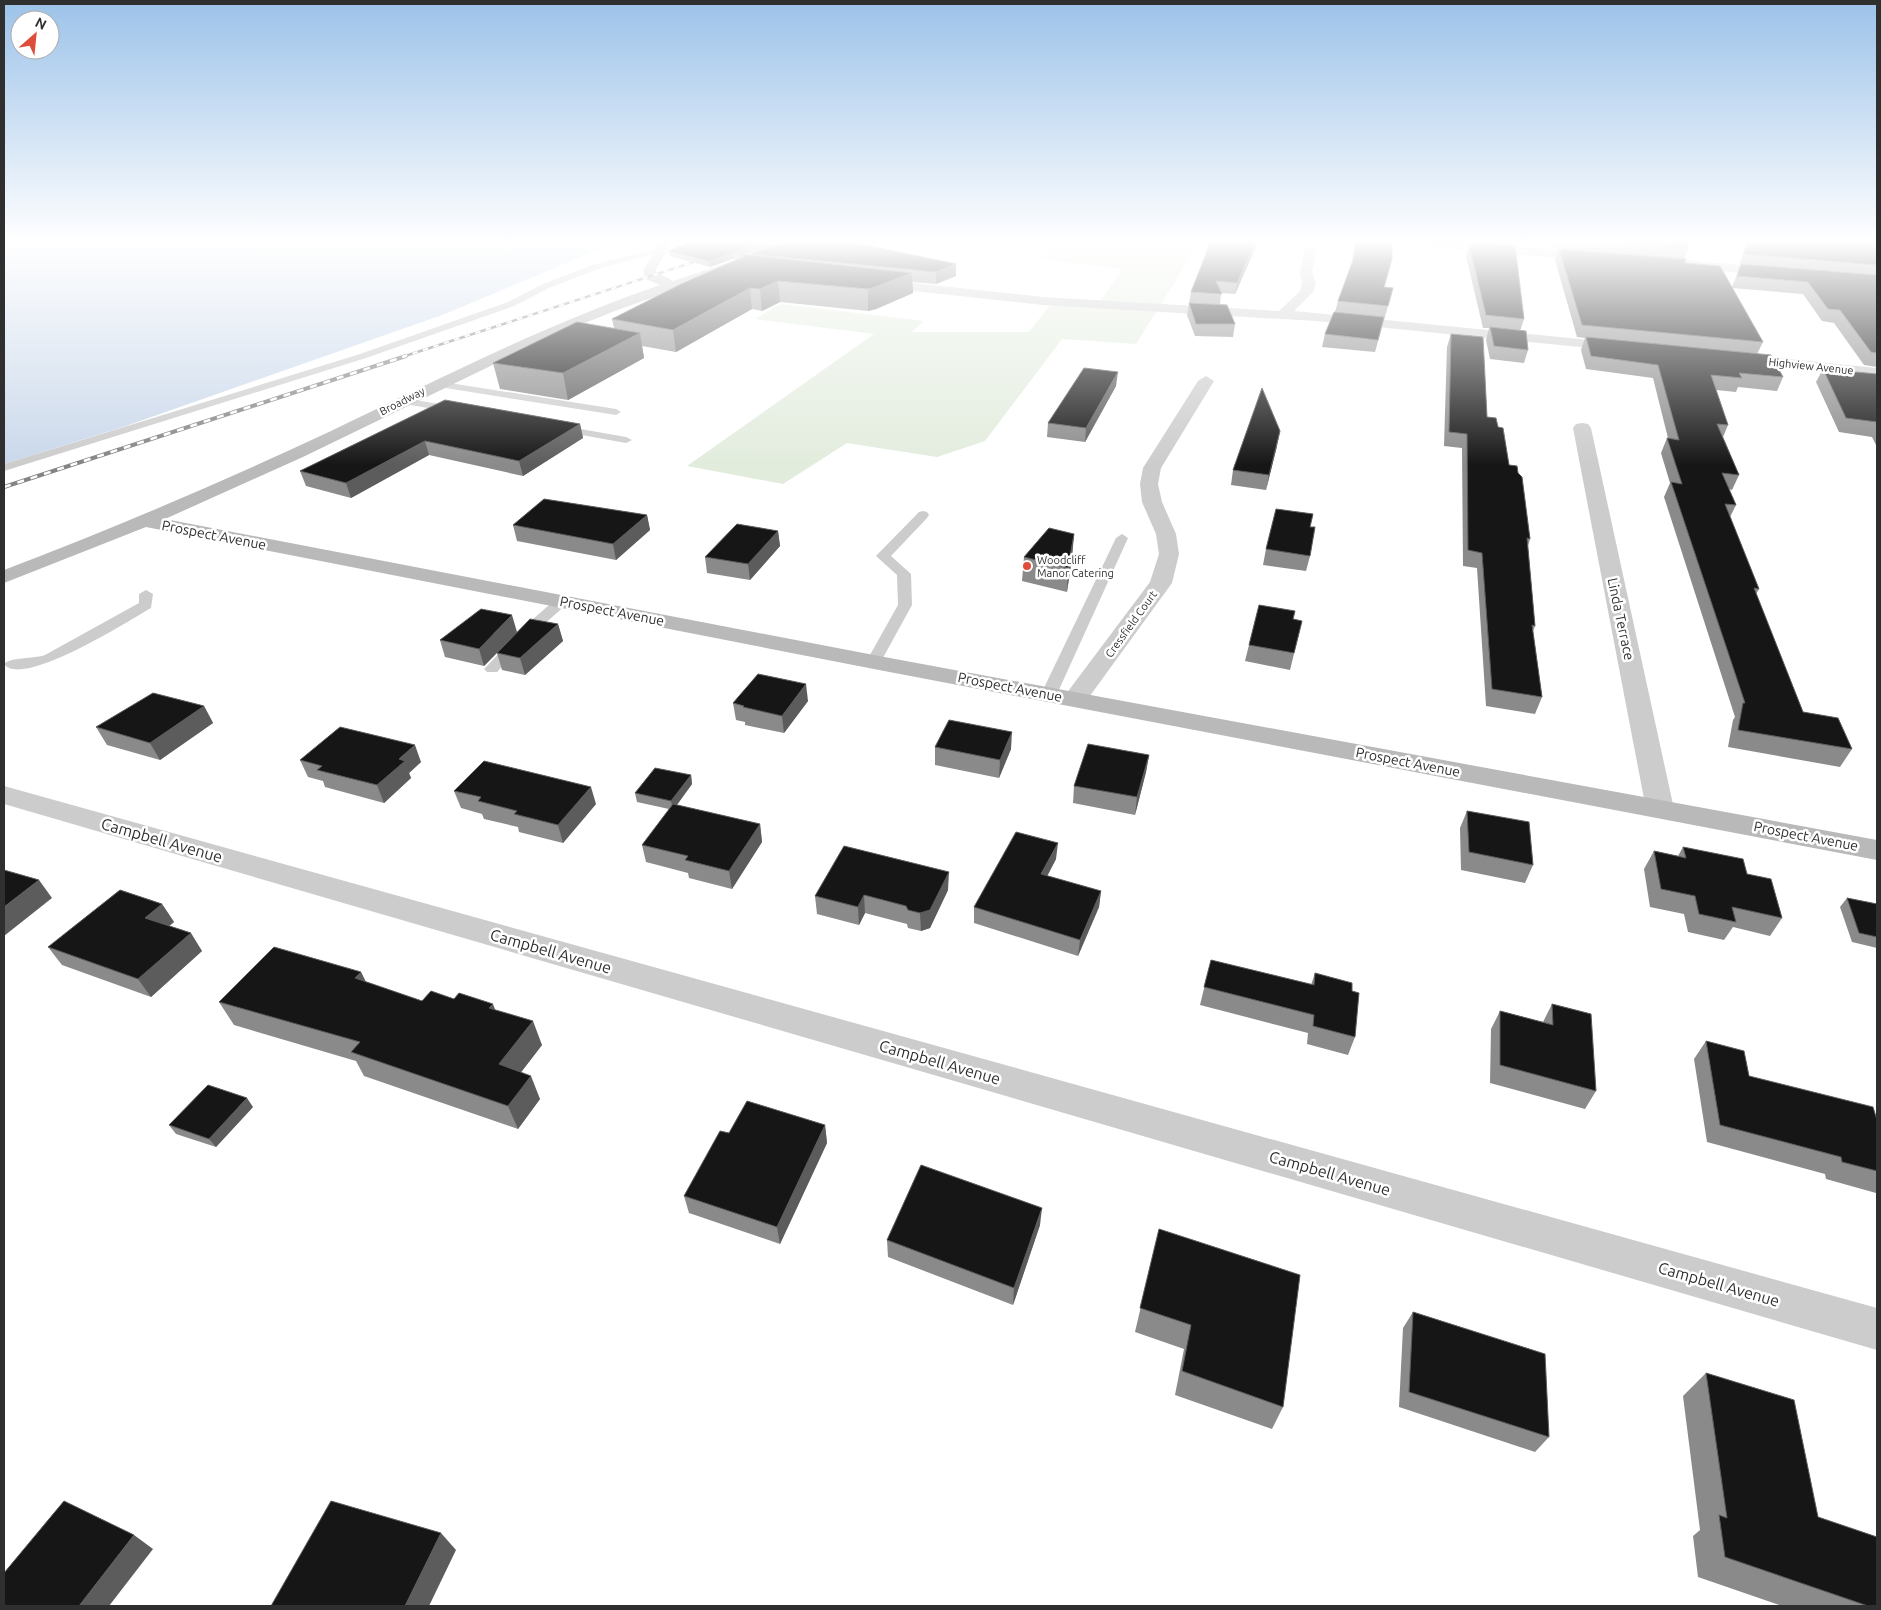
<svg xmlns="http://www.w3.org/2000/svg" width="1881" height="1610" viewBox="0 0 1881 1610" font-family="Ubuntu,sans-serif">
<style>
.green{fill:#e2ecdd}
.water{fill:#cad8eb}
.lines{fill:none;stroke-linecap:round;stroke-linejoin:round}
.lane{fill:#ccc;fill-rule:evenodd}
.street{fill:#ccc;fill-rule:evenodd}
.secondary{fill:#b9b9b9;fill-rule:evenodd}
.rail-far1-casing{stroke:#848484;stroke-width:2.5}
.rail-casing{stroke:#848484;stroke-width:4}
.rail-far1{stroke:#fff;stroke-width:2;stroke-dasharray:5.5;stroke-linecap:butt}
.rail{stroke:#fff;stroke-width:2.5;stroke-dasharray:7;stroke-linecap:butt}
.wall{fill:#8a8a8a}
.shaded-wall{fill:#5c5c5c}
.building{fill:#161616;stroke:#5c5c5c}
.poi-dot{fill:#de4d39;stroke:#fff;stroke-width:2}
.labels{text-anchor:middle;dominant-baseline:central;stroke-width:5;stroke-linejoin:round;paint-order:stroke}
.far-street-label{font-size:11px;fill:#2f2f2f;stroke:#fff}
.far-poi-label{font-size:11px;fill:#2f2f2f;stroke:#fff;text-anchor:start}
.street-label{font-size:14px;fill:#2f2f2f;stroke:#fff}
.near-street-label{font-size:16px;fill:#2f2f2f;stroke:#fff}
</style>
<rect width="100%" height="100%" fill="#fff"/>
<!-- green -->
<polygon class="green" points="1067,240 1201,240 1136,344 1062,339 985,441 937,457 847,443 783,484 687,466 874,334 755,319 781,304 924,321 912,332 1029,332 1054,300 1098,305 1122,269 1040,259"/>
<!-- water -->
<polygon class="water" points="4,240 614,240 605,247 445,314 123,427 4,464"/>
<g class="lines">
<!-- lane -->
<g class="lane">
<polygon points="660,248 663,248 663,252 601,268 549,288 514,306 366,358 4,471 4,464 360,354 508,302 543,284 595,264"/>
<polygon points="437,381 616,409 621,412 616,415 433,386 432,384"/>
<polygon points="403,398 457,407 462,410 457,413 399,403 399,399"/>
<polygon points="558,425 626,437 632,440 626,443 554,430 554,426"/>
<polygon points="923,511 927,512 929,515 927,518 891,556 911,574 912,605 879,665 869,665 866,662 898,605 897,575 876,556 919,512"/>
<polygon points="1122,534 1128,538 1057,694 1049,699 1043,697 1041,694 1116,538"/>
<path d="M 146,590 L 153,594 L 151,608 C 130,620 22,689 4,664 C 10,657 34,659 45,655 L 139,603 L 139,594 Z"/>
<polygon points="561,598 566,599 568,602 566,605 535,632 497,672 487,672 484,669 487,666 525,626 556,599"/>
</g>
<!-- street -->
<g class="street">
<polygon points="1307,240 1319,240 1312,272 1316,283 1313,292 1294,311 1621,343 1628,347 1621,351 1316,321 1043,305 875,287 868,283 875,279 1043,297 1279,311 1300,291 1302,283 1300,272"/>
<polygon points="1386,240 1434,240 1595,253 1601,257 1595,261 1392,244"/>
<polygon points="1682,260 1777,268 1783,272 1777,276 1678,267 1676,264 1678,261"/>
<polygon points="1738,354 1877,368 1877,378 1733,362 1730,359 1733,356"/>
<polygon points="1206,376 1214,381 1161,468 1158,484 1162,502 1176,534 1179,554 1172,583 1084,704 1075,706 1066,704 1063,699 1066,694 1150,582 1159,554 1156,534 1142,502 1140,484 1143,468 1198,381"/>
<polygon points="1582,423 1588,424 1591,428 1674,809 1670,815 1660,818 1650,815 1646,809 1573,428 1576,424"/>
<polygon points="4,786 1877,1308 1877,1350 4,804"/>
</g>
<!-- secondary -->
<path class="secondary" d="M 658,240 L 670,240 L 669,247 L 655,271 L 673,281 L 730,262 L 736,266 L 734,269 L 620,309 L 552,336 L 305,456 L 165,519 L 879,656 L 1877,840 L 1877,860 L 879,670 L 146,527 L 4,583 L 4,570 C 115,528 224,481 331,431 C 441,378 544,325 660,285 L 646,279 L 643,271 L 657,247 Z"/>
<!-- rail-far1 casing -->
<g class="rail-far1-casing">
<polyline id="rail-far1" points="402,357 706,258"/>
</g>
<!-- rail casing -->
<g class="rail-casing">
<polyline id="rail" points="4,487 406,356"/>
</g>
<!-- rail-far1 -->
<use href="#rail-far1" class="rail-far1"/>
<!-- rail -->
<use href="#rail" class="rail"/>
</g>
<!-- wall -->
<g class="wall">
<polygon points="693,240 745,254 750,255 750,254 790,240 956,276 936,284 912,282 913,293 876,309 868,311 780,302 762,311 752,309 676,352 642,346 644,358 568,400 500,389 493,363 614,328 612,319 735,260 735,258 710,267 670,256 669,251"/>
<polygon points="1259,240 1235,294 1221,293 1220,305 1235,324 1233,337 1195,336 1187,315 1191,292 1207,252 1208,241"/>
<polygon points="1355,240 1392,240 1389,270 1384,287 1393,288 1375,352 1322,347 1325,334 1335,312 1338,301 1352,264"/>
<polygon points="1468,240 1511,240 1510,244 1524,319 1520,331 1528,350 1524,363 1490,359 1486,340 1489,328 1483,328 1466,256 1469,245 1472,245 1473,241 1468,241"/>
<polygon points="1549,240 1689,240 1688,248 1684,259 1552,248"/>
<polygon points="1747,240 1877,240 1877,367 1864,365 1834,323 1822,321 1803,294 1732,288 1763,342 1757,354 1783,377 1777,391 1738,387 1736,392 1716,390 1728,425 1723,437 1739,475 1732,490 1729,489 1736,505 1730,517 1759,589 1756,594 1803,712 1852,749 1840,767 1728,747 1733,720 1735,717 1664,497 1670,483 1661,453 1667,438 1668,438 1653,378 1586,369 1581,350 1585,338 1577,337 1555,260 1559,249 1685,263 1732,287 1741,264 1740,264"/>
<polygon points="1451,334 1487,417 1498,427 1509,465 1518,473 1530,539 1528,546 1535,626 1533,631 1542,697 1535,714 1486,706 1477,568 1463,566 1462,448 1444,446 1447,347"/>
<polygon points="1823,369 1877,374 1877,447 1872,437 1839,432 1816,382"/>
<polygon points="1116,386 1085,442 1047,437 1048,423"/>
<polygon points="445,400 580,424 583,438 523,476 429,455 351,498 306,486 300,471"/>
<polygon points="1277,446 1266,490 1231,485 1233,470"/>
<polygon points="647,515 650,530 616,560 517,541 513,525"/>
<polygon points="1310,527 1310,556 1306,571 1263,565 1266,549"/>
<polygon points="778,531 780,546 750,580 707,573 705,557"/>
<polygon points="1074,534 1072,557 1067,592 1022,581 1024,557"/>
<polygon points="1293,620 1302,621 1290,670 1245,661 1249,645"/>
<polygon points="558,624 563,641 525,675 502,670 497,653 484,666 445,657 440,640 517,632"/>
<polygon points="808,701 784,733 745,725 745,722 736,720 733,703"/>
<polygon points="204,706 213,723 160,760 107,745 96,727"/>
<polygon points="935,747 1011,749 999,778 935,765"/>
<polygon points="1149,755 1146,772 1135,815 1073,803 1074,786"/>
<polygon points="300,760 421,762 409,773 411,778 384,803 325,787 323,781 308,777"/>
<polygon points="691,775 692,784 677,805 760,824 762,842 732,889 689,878 688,873 646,862 642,845 669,809 637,802 635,793"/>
<polygon points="454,791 596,804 563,843 519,832 518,827 484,819 482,814 461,808"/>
<polygon points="1467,811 1533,865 1525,883 1461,870 1460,828"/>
<polygon points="1683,847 1747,874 1782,918 1770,936 1733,927 1724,940 1688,932 1684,914 1650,907 1644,869 1654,851 1678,856"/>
<polygon points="1056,859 1047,876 1101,891 1099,907 1078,956 974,923 974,907"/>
<polygon points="948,890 930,928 921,931 908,928 907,924 865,913 859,925 817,914 815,896"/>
<polygon points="1847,898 1877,904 1877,948 1852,942 1840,907"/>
<polygon points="162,904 174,922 169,926 202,951 151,997 62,965 48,947"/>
<polygon points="1211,960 1311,985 1315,973 1352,991 1355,1037 1348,1055 1307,1044 1308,1033 1200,1005"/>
<polygon points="361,972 366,982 422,1001 454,999 495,1010 542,1045 521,1072 540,1099 518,1129 364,1076 356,1061 234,1025 219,1002"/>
<polygon points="1552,1004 1596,1091 1585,1109 1490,1083 1491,1029 1500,1011 1543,1022"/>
<polygon points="1706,1041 1749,1076 1877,1120 1877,1192 1876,1193 1826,1179 1825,1174 1707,1142 1694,1059"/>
<polygon points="253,1107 216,1147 176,1134 169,1125"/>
<polygon points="825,1125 827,1143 780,1244 689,1213 684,1196 729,1133"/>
<polygon points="1040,1225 1013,1305 888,1257 887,1240"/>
<polygon points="1159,1229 1283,1407 1272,1429 1175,1395 1184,1349 1135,1332"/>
<polygon points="1413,1312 1549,1437 1535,1452 1399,1407 1403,1328"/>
<polygon points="1706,1373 1818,1517 1877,1606 1782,1606 1698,1577 1693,1536 1700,1530 1683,1396"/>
</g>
<!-- shaded-wall -->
<g class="shaded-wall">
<polygon points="772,240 788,240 743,255 734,253 735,258 710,267 709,261"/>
<polygon points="1256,240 1259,240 1235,294 1237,283"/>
<polygon points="956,264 956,276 936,284 936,272"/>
<polygon points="912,273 913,293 876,309 868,311 868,289"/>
<polygon points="778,281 780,302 762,311 760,289"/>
<polygon points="750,288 752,309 676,352 673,330"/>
<polygon points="640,333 644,358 568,400 563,373"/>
<polygon points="1118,372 1116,386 1085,442 1086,428"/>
<polygon points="580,424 583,438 523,476 519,461"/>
<polygon points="1280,431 1277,446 1266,490 1269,475"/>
<polygon points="425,441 429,455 351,498 346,483"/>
<polygon points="647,515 650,530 616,560 613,544"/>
<polygon points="778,531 780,546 750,580 748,564"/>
<polygon points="1074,534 1072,557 1067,592 1068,568"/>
<polygon points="512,615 517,632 484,666 479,649"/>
<polygon points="558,624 563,641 525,675 520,658"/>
<polygon points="806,684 808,701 784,733 782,716"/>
<polygon points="204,706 213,723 160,760 150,743"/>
<polygon points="1012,732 1011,749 999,778 1000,760"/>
<polygon points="415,745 421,762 409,773 411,778 384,803 377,785 399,759"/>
<polygon points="1149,755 1146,772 1135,815 1137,797"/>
<polygon points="691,775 692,784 673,810 671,801"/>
<polygon points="591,787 596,804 563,843 558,825"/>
<polygon points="760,824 762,842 732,889 729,871"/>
<polygon points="1058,843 1056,859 1040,890 1041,874"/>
<polygon points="949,872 948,890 930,928 921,931 920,913"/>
<polygon points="39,880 52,898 4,936 4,907"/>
<polygon points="1101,891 1099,907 1078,956 1080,940"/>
<polygon points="864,895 865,913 859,925 858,907"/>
<polygon points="162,904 174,922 157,936 145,918"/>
<polygon points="191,933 202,951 151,997 138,979"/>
<polygon points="361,972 372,995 355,978"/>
<polygon points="493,1004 502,1027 489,1008"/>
<polygon points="533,1021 542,1045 509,1088 499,1064"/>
<polygon points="531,1076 540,1099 518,1129 508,1106"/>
<polygon points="247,1098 253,1107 216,1147 209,1139"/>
<polygon points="825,1125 827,1143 780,1244 777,1227"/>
<polygon points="1042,1208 1040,1225 1013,1305 1014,1288"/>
<polygon points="441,1533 456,1550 429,1606 405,1606"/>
<polygon points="134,1535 153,1549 109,1606 79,1606"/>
</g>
<!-- building -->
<g class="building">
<polygon points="693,240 772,240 709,261 669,251"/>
<polygon points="790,240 842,240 956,264 936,272 750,254"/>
<polygon points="1209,240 1256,240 1237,283 1216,281 1222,294 1191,292 1211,241 1208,241"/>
<polygon points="1356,240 1392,240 1392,259 1384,287 1393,288 1388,306 1338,301 1353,260"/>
<polygon points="1592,240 1689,240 1688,248"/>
<polygon points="1748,240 1877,240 1877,265 1744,254"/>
<polygon points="1473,241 1515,245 1524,319 1486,315 1469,245 1473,245"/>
<polygon points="1559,249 1686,259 1685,263 1720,266 1763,342 1582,325"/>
<polygon points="734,253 912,273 875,287 868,289 778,281 760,289 750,288 673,330 612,319 681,284 745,256"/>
<polygon points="1741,264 1877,275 1877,353 1871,352 1840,310 1828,309 1808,282 1737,276"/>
<polygon points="1189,303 1227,305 1235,324 1196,324"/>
<polygon points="1334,312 1384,317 1378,340 1325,334"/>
<polygon points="577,322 640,333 563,373 493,363"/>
<polygon points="1490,327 1526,331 1528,350 1494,346"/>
<polygon points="1451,334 1483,337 1487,417 1496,418 1498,427 1503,428 1509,465 1517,466 1518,473 1522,477 1530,539 1527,538 1535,626 1532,625 1542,697 1492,689 1482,553 1468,550 1467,434 1449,432"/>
<polygon points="1586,337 1771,355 1783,377 1739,373 1742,378 1711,375 1728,425 1717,424 1739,475 1722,473 1736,505 1725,504 1759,589 1754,588 1803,712 1838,718 1852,749 1738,730 1743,703 1745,703 1671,482 1682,484 1667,438 1679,440 1658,365 1591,356"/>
<polygon points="1084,368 1118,372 1086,428 1048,423"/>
<polygon points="1823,369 1877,374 1877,422 1846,418"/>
<polygon points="1262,388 1280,431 1269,475 1233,470"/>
<polygon points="445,400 580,424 519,461 425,441 346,483 300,471"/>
<polygon points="544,499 647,515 613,544 513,525"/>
<polygon points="1276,509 1313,514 1310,527 1315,527 1310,556 1266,549"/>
<polygon points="737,524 778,531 748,564 705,557"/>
<polygon points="1049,528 1074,534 1068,568 1024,557"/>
<polygon points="1259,605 1295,611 1293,619 1302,621 1294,653 1249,645"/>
<polygon points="481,609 512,615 479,649 440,640"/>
<polygon points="530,619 558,624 520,658 497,653"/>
<polygon points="758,674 806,684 782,716 743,707 744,706 733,703"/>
<polygon points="153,693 204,706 150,743 96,727"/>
<polygon points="949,720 1012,732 1000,760 935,747"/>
<polygon points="340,727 415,745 399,759 405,761 377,785 317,770 322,766 300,760"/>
<polygon points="1088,744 1149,755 1137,797 1074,786"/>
<polygon points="484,761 591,787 558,825 514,814 517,811 478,801 481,797 454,791"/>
<polygon points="655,768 691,775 671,801 635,793"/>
<polygon points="673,804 760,824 729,871 685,860 688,856 642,845"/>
<polygon points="1467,811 1529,822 1533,865 1469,852"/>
<polygon points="1016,832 1058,843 1041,874 1101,891 1080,940 974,907"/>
<polygon points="844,846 949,872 930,910 920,913 908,910 906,906 864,895 858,907 815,896"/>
<polygon points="1683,847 1743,859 1747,874 1771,879 1782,918 1732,907 1736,922 1699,914 1695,896 1661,889 1654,851 1686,858"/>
<polygon points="4,870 39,880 4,907"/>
<polygon points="120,890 162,904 145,918 191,933 138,979 48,947"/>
<polygon points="1847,898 1877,904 1877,937 1859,933"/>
<polygon points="274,947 361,972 355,978 422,1001 431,991 454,999 459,993 493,1004 489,1008 533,1021 499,1064 531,1076 508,1106 351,1052 360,1042 219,1002"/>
<polygon points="1211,960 1314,985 1315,973 1352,983 1352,991 1359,993 1355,1037 1313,1026 1314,1015 1204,987"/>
<polygon points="1552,1004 1591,1014 1596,1091 1500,1065 1500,1011 1553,1025"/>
<polygon points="1706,1041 1744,1051 1749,1076 1873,1107 1877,1120 1877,1171 1842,1162 1841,1157 1720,1125"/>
<polygon points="208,1085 247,1098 209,1139 169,1125"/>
<polygon points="747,1101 825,1125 777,1227 684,1196 720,1131 729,1133"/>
<polygon points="921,1165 1042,1208 1014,1288 887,1240"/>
<polygon points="1159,1229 1300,1275 1283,1407 1182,1371 1191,1325 1140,1308"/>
<polygon points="1413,1312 1545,1354 1549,1437 1409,1392"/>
<polygon points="1706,1373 1794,1400 1818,1517 1877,1537 1877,1606 1868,1606 1725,1557 1719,1515 1727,1518"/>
<polygon points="64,1501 134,1535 79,1606 4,1606 4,1573"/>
<polygon points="331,1501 441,1533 405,1606 271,1606"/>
</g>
<!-- sky -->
<linearGradient id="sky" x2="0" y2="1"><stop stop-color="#9cc2e9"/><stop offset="0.52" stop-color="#fff"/><stop offset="1" stop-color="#fff" stop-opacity="0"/></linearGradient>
<rect width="1881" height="465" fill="url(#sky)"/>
<!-- markers -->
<circle class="poi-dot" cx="1027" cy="566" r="5"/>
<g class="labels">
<!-- far-street labels -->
<g class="far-street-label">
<text transform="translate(1811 366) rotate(6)">Highview Avenue</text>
<text transform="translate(402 401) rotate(-27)">Broadway</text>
<text transform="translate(1131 624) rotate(-54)">Cressfield Court</text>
</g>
<!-- far-poi labels -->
<g class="far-poi-label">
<text x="1037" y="560">Woodcliff<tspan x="1037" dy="13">Manor Catering</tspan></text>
</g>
<!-- street labels -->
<g class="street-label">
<text transform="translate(214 535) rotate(11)">Prospect Avenue</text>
<text transform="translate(612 611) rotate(11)">Prospect Avenue</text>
<text transform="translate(1621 619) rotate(78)">Linda Terrace</text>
<text transform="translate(1010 687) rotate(11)">Prospect Avenue</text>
<text transform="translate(1408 762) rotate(11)">Prospect Avenue</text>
<text transform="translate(1806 836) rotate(11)">Prospect Avenue</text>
</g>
<!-- near-street labels -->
<g class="near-street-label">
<text transform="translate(162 840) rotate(16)">Campbell Avenue</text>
<text transform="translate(551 951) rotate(16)">Campbell Avenue</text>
<text transform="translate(940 1062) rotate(16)">Campbell Avenue</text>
<text transform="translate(1330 1173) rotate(16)">Campbell Avenue</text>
<text transform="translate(1719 1284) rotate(16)">Campbell Avenue</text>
</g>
</g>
<!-- border -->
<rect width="1881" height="1610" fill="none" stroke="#2f2f2f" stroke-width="10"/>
<!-- north arrow -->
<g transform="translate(35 35) rotate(27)"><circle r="24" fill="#ffffff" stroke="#acacac"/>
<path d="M0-4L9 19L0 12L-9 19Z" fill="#de4d39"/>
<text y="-8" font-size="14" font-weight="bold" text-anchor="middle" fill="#2f2f2f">N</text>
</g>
</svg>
